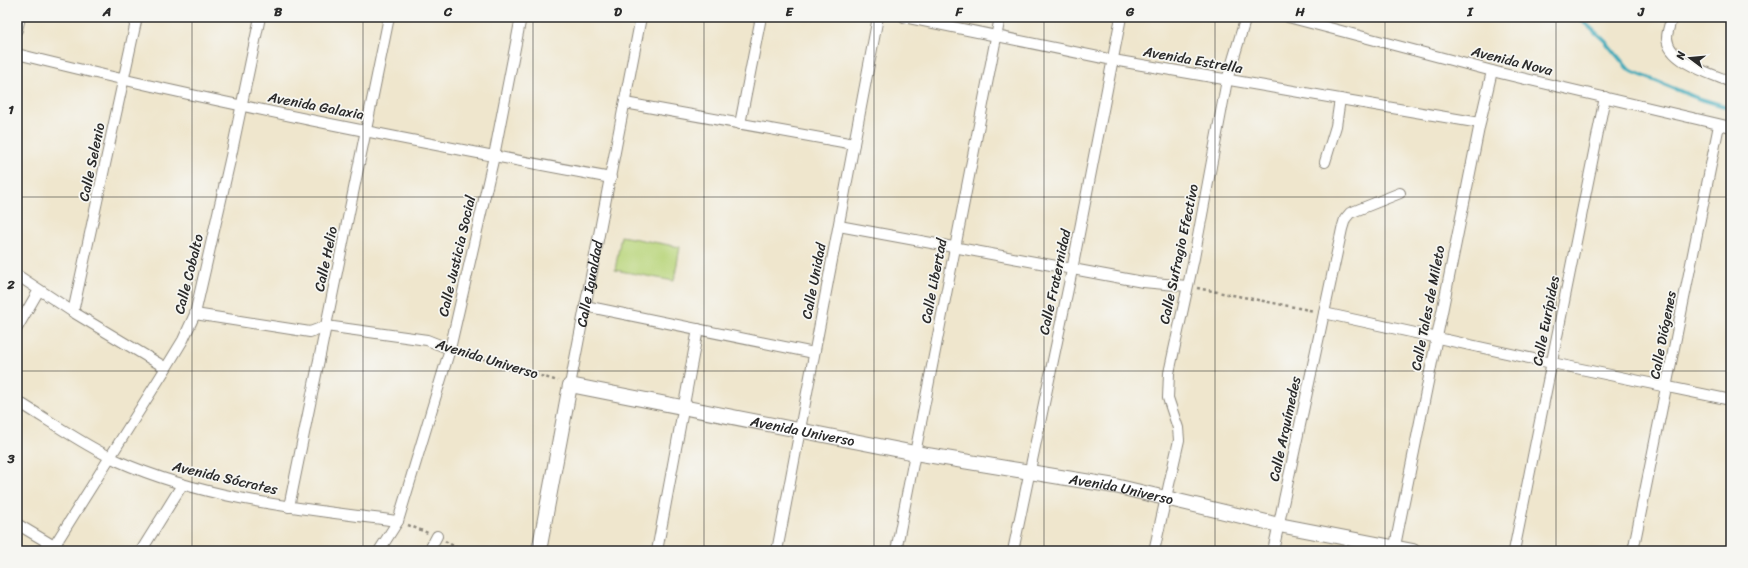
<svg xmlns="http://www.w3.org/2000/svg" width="1748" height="568" viewBox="0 0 1748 568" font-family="Sriracha,sans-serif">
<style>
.green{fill:#b9d57b;stroke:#728053}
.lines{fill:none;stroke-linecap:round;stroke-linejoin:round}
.stream{stroke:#3caaba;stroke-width:4}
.street-casing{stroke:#8d887c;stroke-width:12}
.secondary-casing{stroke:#8d887c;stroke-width:16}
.path{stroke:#8d887c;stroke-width:2.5;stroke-dasharray:3 3;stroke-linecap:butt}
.street{stroke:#fff;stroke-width:10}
.secondary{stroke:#fff;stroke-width:14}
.grid{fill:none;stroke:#2b2b2b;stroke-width:1;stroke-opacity:0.55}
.labels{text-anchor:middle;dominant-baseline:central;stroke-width:3.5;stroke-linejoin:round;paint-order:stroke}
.street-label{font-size:14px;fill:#2b2b2b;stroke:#f6f6f2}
.neatline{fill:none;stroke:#2b2b2b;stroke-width:1.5}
.grid-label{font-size:13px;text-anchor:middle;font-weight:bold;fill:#2b2b2b}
</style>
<rect width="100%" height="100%" fill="#f6f6f2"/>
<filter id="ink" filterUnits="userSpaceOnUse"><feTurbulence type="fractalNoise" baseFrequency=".025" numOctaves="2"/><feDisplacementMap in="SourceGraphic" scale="8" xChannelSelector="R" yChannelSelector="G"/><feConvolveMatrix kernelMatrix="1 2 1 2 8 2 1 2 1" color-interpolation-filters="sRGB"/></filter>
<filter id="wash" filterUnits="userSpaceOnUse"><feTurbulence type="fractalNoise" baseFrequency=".012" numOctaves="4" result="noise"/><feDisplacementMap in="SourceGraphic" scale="16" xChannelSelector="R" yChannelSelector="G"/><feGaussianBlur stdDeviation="0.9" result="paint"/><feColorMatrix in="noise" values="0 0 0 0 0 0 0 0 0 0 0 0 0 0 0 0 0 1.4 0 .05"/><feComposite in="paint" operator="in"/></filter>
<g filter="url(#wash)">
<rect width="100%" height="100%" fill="#efe6cd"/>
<!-- green -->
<polygon class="green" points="621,236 680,247 674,281 615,270"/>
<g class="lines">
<!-- stream -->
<polyline class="stream" points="1578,17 1605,41 1629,70 1697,98 1731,108"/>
</g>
</g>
<g filter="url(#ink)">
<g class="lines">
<!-- street casing -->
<g class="street-casing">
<g id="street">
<polyline points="904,17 1113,60 1480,123"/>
<polyline points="1288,17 1500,73 1731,127"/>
<path d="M 1672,17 C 1670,23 1667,32 1667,38 C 1668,62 1712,74 1731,82"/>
<polyline points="17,30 20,17"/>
<path d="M 17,54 C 213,103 412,141 611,178"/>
<polyline points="625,103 854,144"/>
<polyline points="740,124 761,17"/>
<polyline points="1325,162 1336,126 1340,99"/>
<polyline points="839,226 1143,282 1187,286"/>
<polyline points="17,275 73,312 166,368"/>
<polyline points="585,306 814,353"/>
<polyline points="73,312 137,17"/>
<polyline points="1324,313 1552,363 1731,400"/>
<polyline points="195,314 310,332 326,326 427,340 450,349"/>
<polyline points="17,328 39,290"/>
<path id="s1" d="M 570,385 L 641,17"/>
<path d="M 17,401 C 50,421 83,445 118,461 C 206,500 304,509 398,521"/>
<polyline points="289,507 389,17"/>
<polyline points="17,524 54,546"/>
<polyline points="51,551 166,368 183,340 195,314 231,156 260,17"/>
<polyline points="141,551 182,485"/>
<polyline points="379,551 398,521 450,349 494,156 521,17"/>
<polyline points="429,551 437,536"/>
<polyline points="657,551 698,329"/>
<polyline points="777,551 878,17"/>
<polyline points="896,551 1000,17"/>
<polyline points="1013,551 1072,270 1121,17"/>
<polyline points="1154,551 1179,440 1178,428 1168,398 1169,373 1194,258 1227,80 1246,17"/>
<polyline points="1273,551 1342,229 1345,219 1350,213 1400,193"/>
<polyline points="1394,551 1480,123 1492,71"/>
<polyline points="1514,551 1605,97"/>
<polyline points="1633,551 1719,125"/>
</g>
</g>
<!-- secondary casing -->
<g class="secondary-casing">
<g id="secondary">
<path id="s2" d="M 539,551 L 570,385 L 915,453 L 1115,486 L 1279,525 L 1413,551"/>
</g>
</g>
<!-- path -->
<g class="path">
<polyline points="1197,288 1314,311"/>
<polyline points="460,352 558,381"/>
<polyline points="408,525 428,533"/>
<polyline points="445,541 462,551"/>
</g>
<!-- street -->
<use href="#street" class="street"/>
<!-- secondary -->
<use href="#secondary" class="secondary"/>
</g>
</g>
<!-- grid -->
<path class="grid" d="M 192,17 L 192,551M 363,17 L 363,551M 533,17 L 533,551M 704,17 L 704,551M 874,17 L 874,551M 1044,17 L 1044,551M 1215,17 L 1215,551M 1385,17 L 1385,551M 1556,17 L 1556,551M 17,197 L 1731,197M 17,371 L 1731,371"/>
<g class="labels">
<!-- street labels -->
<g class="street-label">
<text transform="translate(1193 60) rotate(10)">Avenida Estrella</text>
<text transform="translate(1512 61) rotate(14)">Avenida Nova</text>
<text transform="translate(316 106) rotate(11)">Avenida Galaxia</text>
<text transform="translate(92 162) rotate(-78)">Calle Selenio</text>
<text transform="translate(1179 254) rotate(-78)">Calle Sufragio Efectivo</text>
<text transform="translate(457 256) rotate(-77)">Calle Justicia Social</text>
<text transform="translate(326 259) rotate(-78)">Calle Helio</text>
<text transform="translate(189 274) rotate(-76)">Calle Cobalto</text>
<text transform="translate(814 281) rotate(-79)">Calle Unidad</text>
<text transform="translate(934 281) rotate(-79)">Calle Libertad</text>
<text transform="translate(1055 282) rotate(-78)">Calle Fraternidad</text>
<text stroke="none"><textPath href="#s1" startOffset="103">Calle Igualdad</textPath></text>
<text transform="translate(1428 308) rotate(-79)">Calle Tales de Mileto</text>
<text transform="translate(1546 321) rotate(-79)">Calle Eurípides</text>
<text transform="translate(1663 335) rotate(-79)">Calle Diógenes</text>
<text transform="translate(487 359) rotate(17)">Avenida Universo</text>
<text transform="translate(1285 429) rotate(-78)">Calle Arquímedes</text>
<text stroke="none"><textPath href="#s2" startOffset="406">Avenida Universo</textPath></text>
<text transform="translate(225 478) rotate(13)">Avenida Sócrates</text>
<text stroke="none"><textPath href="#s2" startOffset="730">Avenida Universo</textPath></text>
</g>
</g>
<!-- margin -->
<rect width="1748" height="568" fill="none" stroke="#f6f6f2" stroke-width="44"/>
<!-- north arrow -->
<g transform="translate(1690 58) rotate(286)" stroke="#f6f6f2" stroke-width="3" paint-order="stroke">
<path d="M0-3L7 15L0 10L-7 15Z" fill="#2b2b2b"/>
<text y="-6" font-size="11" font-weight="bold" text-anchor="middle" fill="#2b2b2b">N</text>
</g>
<rect x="22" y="22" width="1704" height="524" class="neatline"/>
<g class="grid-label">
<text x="107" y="16">A</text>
<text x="278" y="16">B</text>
<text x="448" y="16">C</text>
<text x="618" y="16">D</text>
<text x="789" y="16">E</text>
<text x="959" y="16">F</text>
<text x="1130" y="16">G</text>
<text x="1300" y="16">H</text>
<text x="1470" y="16">I</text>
<text x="1641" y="16">J</text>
<text x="11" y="114">1</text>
<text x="11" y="289">2</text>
<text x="11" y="463">3</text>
</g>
</svg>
